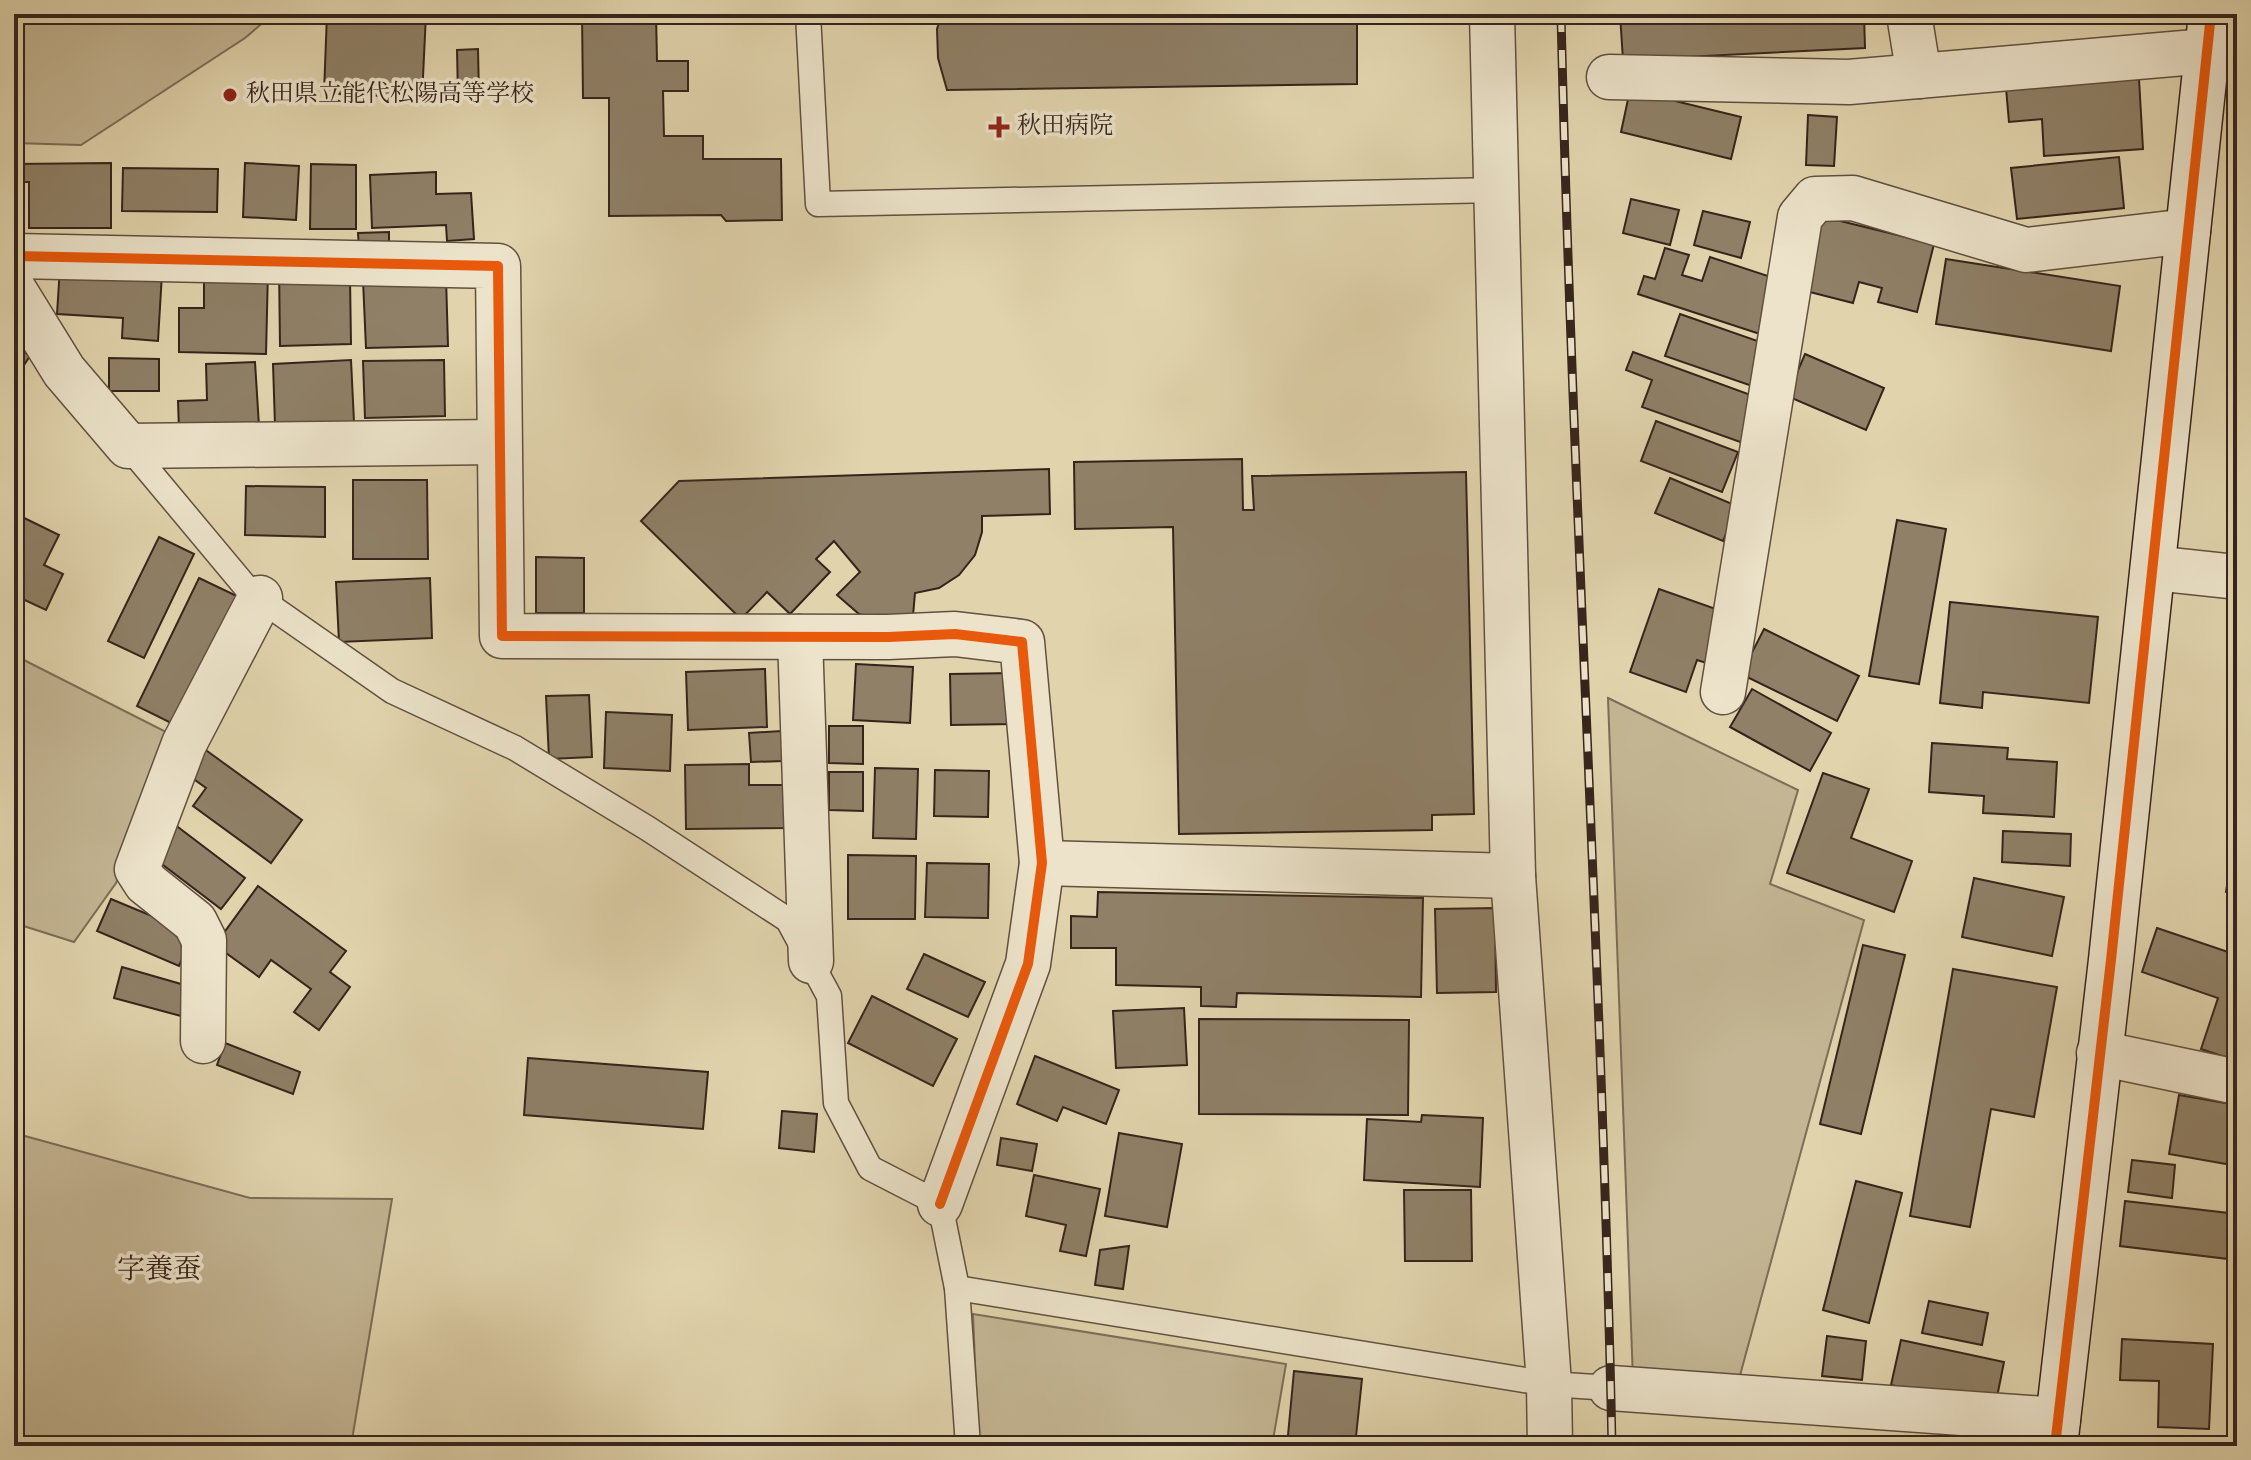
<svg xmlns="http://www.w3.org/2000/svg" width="2251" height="1460" viewBox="0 0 2251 1460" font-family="'Old Standard TT','Noto Serif JP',serif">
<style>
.green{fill:#c4b694;stroke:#7d6d58;stroke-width:2}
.building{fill:#8f8067;stroke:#36241c;stroke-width:2}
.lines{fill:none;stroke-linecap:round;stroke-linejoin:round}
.lane-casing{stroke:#615040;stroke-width:27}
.street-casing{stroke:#615040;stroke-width:47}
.secondary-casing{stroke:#36241c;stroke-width:47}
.lane{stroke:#ece3ca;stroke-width:24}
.street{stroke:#ece3ca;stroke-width:44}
.secondary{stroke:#ece3ca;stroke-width:44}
.rail-casing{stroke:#36241c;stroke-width:9}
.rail{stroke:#ece3ca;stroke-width:6;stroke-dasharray:18;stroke-linecap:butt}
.cycleway-casing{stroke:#ece3ca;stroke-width:15}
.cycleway{stroke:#e8590c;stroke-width:10}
.poi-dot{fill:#8f2418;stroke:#ece3ca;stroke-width:3}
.labels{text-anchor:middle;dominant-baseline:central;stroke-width:7;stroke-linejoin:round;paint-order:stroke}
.poi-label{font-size:24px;fill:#36241c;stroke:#ece3ca;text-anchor:start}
.quarter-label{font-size:28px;fill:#36241c;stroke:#ece3ca}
</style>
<rect width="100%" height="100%" fill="#e1d4ad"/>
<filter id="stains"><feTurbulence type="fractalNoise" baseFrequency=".0025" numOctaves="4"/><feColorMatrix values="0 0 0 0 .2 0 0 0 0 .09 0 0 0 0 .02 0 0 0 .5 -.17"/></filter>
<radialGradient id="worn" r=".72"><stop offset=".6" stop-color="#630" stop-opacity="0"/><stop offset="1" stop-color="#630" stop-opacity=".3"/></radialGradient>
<!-- green -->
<g class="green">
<polygon points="14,14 273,14 245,38 81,145 14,143"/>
<polygon points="14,655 174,736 116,883 74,942 14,923"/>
<polygon points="1608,698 1798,790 1770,884 1864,920 1739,1379 1633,1380"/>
<polygon points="14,1133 250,1198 392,1199 351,1446 14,1446"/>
<polygon points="973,1314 1286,1364 1272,1446 1141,1446 978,1436"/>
</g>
<!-- building -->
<g class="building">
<polygon points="327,14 426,14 422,98 324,93"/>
<polygon points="582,14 656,14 657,61 688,61 688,91 663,91 664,136 703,136 703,159 781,159 782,220 726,221 721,215 609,216 609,98 583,98"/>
<polygon points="942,14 1357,14 1357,84 947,90 938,58 937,29"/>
<polygon points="1620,14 1864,14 1865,48 1623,60"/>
<polygon points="2065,14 2129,14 2129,15 2065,21"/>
<polygon points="478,49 479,96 458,96 457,50"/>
<polygon points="2139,79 2143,149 2044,156 2042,119 2009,122 2006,88"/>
<polygon points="1630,90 1741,117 1731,159 1621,132"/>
<polygon points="1808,115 1837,117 1834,166 1806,165"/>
<polygon points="2119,157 2124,208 2017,219 2011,168"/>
<polygon points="111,163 111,228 29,228 29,182 14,182 14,164"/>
<polygon points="245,163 299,166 296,220 243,217"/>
<polygon points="311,164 356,165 356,229 310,229"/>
<polygon points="123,168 218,169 217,212 122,211"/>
<polygon points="436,172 436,194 471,193 474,239 447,241 446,225 372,228 370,175"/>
<polygon points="1631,199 1679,210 1670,245 1623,233"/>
<polygon points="1703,211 1750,222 1741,258 1694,245"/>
<polygon points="1816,215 1934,244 1917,312 1878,302 1882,288 1859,282 1853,303 1798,289"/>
<polygon points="389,232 389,248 359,249 358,233"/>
<polygon points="1665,248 1689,255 1682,275 1702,281 1710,257 1783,281 1766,336 1638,294 1644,276 1655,279"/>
<polygon points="1946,259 2120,286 2111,351 1936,324"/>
<polygon points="279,264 350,278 351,344 280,346"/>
<polygon points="60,267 162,273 158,341 122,338 123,318 57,314"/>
<polygon points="204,268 268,270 266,354 179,352 179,308 204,308"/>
<polygon points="446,277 448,346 366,348 363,280"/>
<polygon points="1680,314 1769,345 1755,387 1665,356"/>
<polygon points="15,346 30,356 14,380 14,348"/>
<polygon points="1633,352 1759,398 1743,443 1642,407 1652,380 1626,370"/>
<polygon points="1805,354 1884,388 1866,430 1787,396"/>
<polygon points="109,358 159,359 159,391 109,391"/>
<polygon points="351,360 354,422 275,425 273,364"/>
<polygon points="444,360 445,416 365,418 363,361"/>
<polygon points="255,362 259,426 179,430 178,401 207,400 206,364"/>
<polygon points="1656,421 1738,452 1722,492 1641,461"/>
<polygon points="1242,459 1243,510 1254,510 1252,476 1466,472 1474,814 1432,815 1432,830 1179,834 1173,527 1075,529 1074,462"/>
<polygon points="1049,469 1050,514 982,516 982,532 975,555 959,575 939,588 915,593 912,627 894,626 859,614 837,595 860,572 834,541 816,559 830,572 790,614 767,592 741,619 641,521 679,481"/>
<polygon points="1670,478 1737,506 1723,541 1655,513"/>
<polygon points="353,480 427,480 428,559 353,559"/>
<polygon points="246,486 325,487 325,537 245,535"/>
<polygon points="14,513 59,535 44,565 63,574 46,610 14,595"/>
<polygon points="1897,520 1946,529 1919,684 1869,676"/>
<polygon points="159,537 194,554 144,658 108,641"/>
<polygon points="536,557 584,558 584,613 536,613"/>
<polygon points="199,578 243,599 181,728 137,706"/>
<polygon points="430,578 432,638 339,642 336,582"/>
<polygon points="1659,589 1733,615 1716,666 1697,660 1686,692 1630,672"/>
<polygon points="1950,602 2098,617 2089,703 1983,692 1982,708 1940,703"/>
<polygon points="1764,629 1859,676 1837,721 1741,674"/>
<polygon points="856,664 913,667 910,723 853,720"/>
<polygon points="765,669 767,727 688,730 686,672"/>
<polygon points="1014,673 1015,724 951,725 950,674"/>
<polygon points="1752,689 1831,733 1810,771 1730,727"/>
<polygon points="589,695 592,757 549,759 546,696"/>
<polygon points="606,712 672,715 670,771 604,768"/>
<polygon points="829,726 863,726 863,764 829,763"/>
<polygon points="781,731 784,761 751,762 749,733"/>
<polygon points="1932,743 2008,748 2007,759 2057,762 2054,817 1983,813 1984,796 1929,792"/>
<polygon points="203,748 302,820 271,863 193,806 206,788 184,772"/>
<polygon points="749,764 749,785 788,785 788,828 686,829 685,765"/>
<polygon points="875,768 918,769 916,839 873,838"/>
<polygon points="935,770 989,771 988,817 934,816"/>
<polygon points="829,772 863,772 863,811 829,810"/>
<polygon points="1823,773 1869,789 1851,838 1912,861 1894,912 1787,873"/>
<polygon points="174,824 245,878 221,909 150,855"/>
<polygon points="2237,824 2237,894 2226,892"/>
<polygon points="2003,831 2071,834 2070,866 2002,862"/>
<polygon points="848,855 916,856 915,919 848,919"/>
<polygon points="927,863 989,864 988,918 925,917"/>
<polygon points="1974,878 2064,897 2052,956 1962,937"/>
<polygon points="258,886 346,951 330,972 350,987 319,1030 294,1012 311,989 271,960 259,977 215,945"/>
<polygon points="1098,892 1423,898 1421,997 1237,993 1236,1007 1201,1006 1201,987 1116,985 1116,948 1071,948 1071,916 1097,917"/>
<polygon points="111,899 193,933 179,966 97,931"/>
<polygon points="1495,908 1496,992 1437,993 1435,909"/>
<polygon points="2157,928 2237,955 2237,1061 2201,1049 2218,998 2142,972"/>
<polygon points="1863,945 1905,955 1861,1134 1820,1124"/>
<polygon points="924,954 985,982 968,1017 907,989"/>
<polygon points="122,967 188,986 181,1016 114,998"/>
<polygon points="1953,969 2057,987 2034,1117 1991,1109 1970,1227 1910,1216"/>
<polygon points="872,996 957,1039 933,1086 848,1043"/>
<polygon points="1184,1008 1187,1065 1116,1068 1113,1011"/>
<polygon points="1199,1019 1409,1020 1408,1115 1199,1114"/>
<polygon points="225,1043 300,1072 293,1094 217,1065"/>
<polygon points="1035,1056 1119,1090 1106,1124 1063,1107 1057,1121 1017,1104"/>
<polygon points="528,1058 708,1072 703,1129 524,1115"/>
<polygon points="2179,1095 2237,1105 2237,1137 2232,1165 2169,1154"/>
<polygon points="782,1111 817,1114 814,1152 779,1148"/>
<polygon points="1422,1115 1483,1118 1480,1187 1364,1180 1367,1119 1421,1122"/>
<polygon points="1119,1133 1182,1144 1167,1227 1105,1216"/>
<polygon points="1001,1138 1037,1144 1032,1171 997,1165"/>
<polygon points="2132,1160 2175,1165 2172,1198 2128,1192"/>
<polygon points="1034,1175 1100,1189 1086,1256 1060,1251 1066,1225 1026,1216"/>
<polygon points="1856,1181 1902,1193 1869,1323 1823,1310"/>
<polygon points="1404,1190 1471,1190 1472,1261 1405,1261"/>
<polygon points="2125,1201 2237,1214 2237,1260 2120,1246"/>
<polygon points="1129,1246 1123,1289 1095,1285 1100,1250"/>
<polygon points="1929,1301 1988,1313 1982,1345 1922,1333"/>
<polygon points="1827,1336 1866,1341 1862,1380 1822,1376"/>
<polygon points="2122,1339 2213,1344 2209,1429 2158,1427 2159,1381 2120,1380"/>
<polygon points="1901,1340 2004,1362 1995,1407 1891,1385"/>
<polygon points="1294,1371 1362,1379 1355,1446 1287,1446"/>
</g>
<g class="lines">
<!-- lane casing -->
<g class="lane-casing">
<g id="lane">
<polyline points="808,14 818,204 1497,190"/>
<polyline points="128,446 250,592 392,691 515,748 647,828 788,920 829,996 836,1103 870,1168 940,1204 957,1288 968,1446"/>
<polyline points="957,1288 1549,1384 1611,1388"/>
</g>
</g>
<!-- street casing -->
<g class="street-casing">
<g id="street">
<polyline points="1492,14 1513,876 1549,1384 1550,1446"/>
<polyline points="1909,14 1919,76"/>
<polyline points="1609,77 1849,82 2207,51"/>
<polyline points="14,256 498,266 502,636 888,637 955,634 1022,642 1042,863 1028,964 940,1204"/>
<polyline points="14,290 64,371 128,446 498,442"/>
<polyline points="2153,568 2237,577"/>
<polyline points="800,637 811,961"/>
<polyline points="1723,692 1800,217 1815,199 1853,198 2026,250 2188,231"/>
<polyline points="1042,863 1513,876"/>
<polyline points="203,1041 204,940 195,922 146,883 137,869 184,744 260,598"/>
<polyline points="2099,1053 2237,1082"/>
<polyline points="1611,1388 2058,1420"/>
</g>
</g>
<!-- secondary casing -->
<g class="secondary-casing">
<polyline id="secondary" points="2055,1446 2111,960 2211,14"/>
</g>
<!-- lane -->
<use href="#lane" class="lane"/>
<!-- street -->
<use href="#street" class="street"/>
<!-- secondary -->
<use href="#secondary" class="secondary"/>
<!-- rail casing -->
<g class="rail-casing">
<path id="rail" d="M 1561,14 C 1572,492 1602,968 1612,1446"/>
</g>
<!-- rail -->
<use href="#rail" class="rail"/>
<!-- cycleway casing -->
<g class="cycleway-casing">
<g id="cycleway">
<polyline points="14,256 498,266 502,636 888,637 955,634 1022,642 1042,863 1028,964 940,1204"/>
<polyline points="2055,1446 2111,960 2211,14"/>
</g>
</g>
<!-- cycleway -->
<use href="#cycleway" class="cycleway"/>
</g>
<!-- markers -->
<g class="poi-dot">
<circle cx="230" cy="95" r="8"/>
<path d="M995 115h8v8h8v8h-8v8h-8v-8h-8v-8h8z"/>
</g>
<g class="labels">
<!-- poi labels -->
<g class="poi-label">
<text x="246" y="95">秋田県立能代松陽高等学校</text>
<text x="1017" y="127">秋田病院</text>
</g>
<!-- quarter labels -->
<g class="quarter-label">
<text x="159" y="1271">字養蚕</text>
</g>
</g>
<!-- margin -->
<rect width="2251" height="1460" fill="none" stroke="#e1d4ad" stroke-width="48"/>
<rect x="16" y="16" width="2219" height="1428" fill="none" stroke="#36241c" stroke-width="4"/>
<rect x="24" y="24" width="2203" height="1412" fill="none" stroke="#36241c" stroke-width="2"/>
<rect width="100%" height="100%" filter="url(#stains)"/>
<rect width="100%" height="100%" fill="url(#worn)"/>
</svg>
